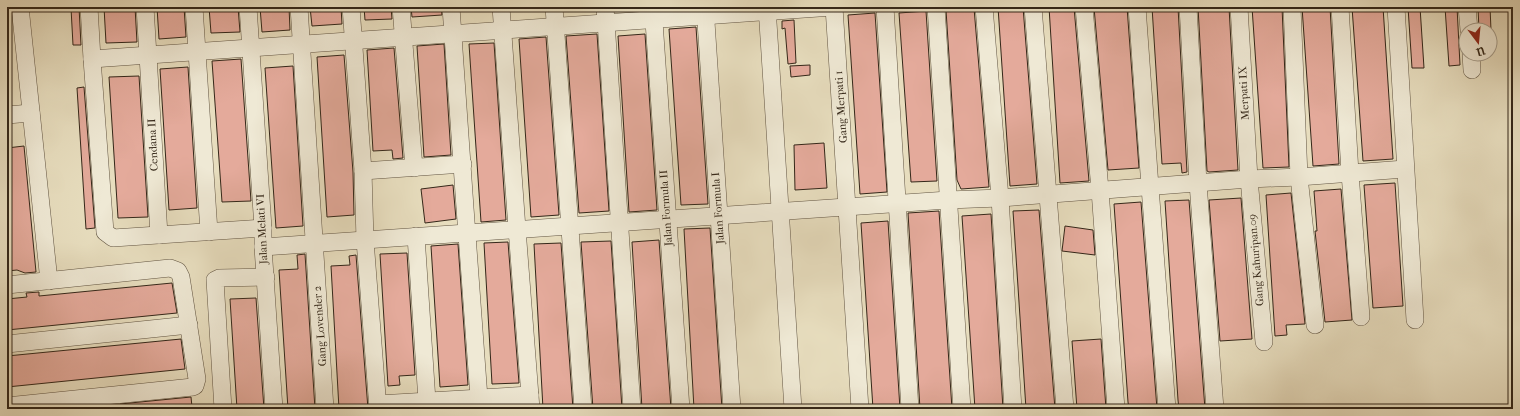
<svg xmlns="http://www.w3.org/2000/svg" width="1520" height="416" viewBox="0 0 1520 416" font-family="'IM FELL French Canon',serif">
<style>
.building{fill:#e4aa9b;stroke:#342719}
.lines{fill:none;stroke-linecap:round;stroke-linejoin:round}
.minor-casing{stroke:#615442;stroke-width:18}
.minor{stroke:#efe9d5;stroke-width:17}
.labels{text-anchor:middle;dominant-baseline:central;stroke-width:3.5;stroke-linejoin:round;paint-order:stroke}
.street-label{font-size:11px;fill:#342719;stroke:#efe9d5}
</style>
<rect width="100%" height="100%" fill="#e7ddbe"/>
<filter id="stains"><feTurbulence type="fractalNoise" baseFrequency=".005" numOctaves="4"/><feColorMatrix values="0 0 0 0 .2 0 0 0 0 .09 0 0 0 0 .02 0 0 0 .5 -.17"/></filter>
<radialGradient id="worn" r=".72"><stop offset=".6" stop-color="#630" stop-opacity="0"/><stop offset="1" stop-color="#630" stop-opacity=".3"/></radialGradient>
<!-- building -->
<g class="building">
<polygon points="79,7 81,45 73,45 71,8"/>
<polygon points="104,7 135,7 137,42 106,43"/>
<polygon points="157,7 184,7 186,37 159,39"/>
<polygon points="209,7 238,7 240,32 211,33"/>
<polygon points="260,7 289,7 290,30 262,32"/>
<polygon points="310,7 341,7 342,24 312,26"/>
<polygon points="364,7 391,7 392,19 365,20"/>
<polygon points="411,7 441,7 442,15 412,17"/>
<polygon points="998,7 1023,7 1037,184 1010,186"/>
<polygon points="1049,7 1074,7 1089,181 1060,183"/>
<polygon points="1094,7 1127,7 1139,168 1108,170"/>
<polygon points="1152,7 1178,7 1187,172 1182,173 1181,163 1162,164"/>
<polygon points="1198,7 1229,7 1238,170 1209,172 1207,171"/>
<polygon points="1252,7 1282,7 1289,167 1263,168"/>
<polygon points="1302,7 1330,7 1339,164 1313,166"/>
<polygon points="1352,7 1383,7 1393,159 1363,161"/>
<polygon points="1408,7 1420,7 1424,68 1412,68"/>
<polygon points="1445,7 1457,7 1460,65 1449,66"/>
<polygon points="1478,7 1490,7 1491,30 1479,30"/>
<polygon points="974,8 989,187 961,189 957,180 946,10"/>
<polygon points="926,11 937,181 911,182 899,13"/>
<polygon points="875,13 887,192 860,194 848,15"/>
<polygon points="794,20 796,63 788,64 785,28 782,29 782,21"/>
<polygon points="696,27 708,204 681,205 669,29"/>
<polygon points="597,34 609,211 579,213 566,36"/>
<polygon points="645,34 657,210 629,212 618,36"/>
<polygon points="546,37 559,215 531,217 519,39"/>
<polygon points="494,43 506,220 481,222 469,44"/>
<polygon points="444,44 451,155 424,157 417,46"/>
<polygon points="394,48 403,158 393,159 392,150 373,151 367,50"/>
<polygon points="344,55 353,172 354,215 327,217 317,57"/>
<polygon points="241,59 251,201 222,202 212,61"/>
<polygon points="810,65 810,75 791,77 790,66"/>
<polygon points="293,66 303,226 276,228 265,68"/>
<polygon points="188,67 197,208 169,210 160,69"/>
<polygon points="139,76 148,217 118,218 109,77"/>
<polygon points="84,87 95,228 86,229 77,88"/>
<polygon points="824,143 827,188 795,190 794,145"/>
<polygon points="24,146 36,272 25,273 17,270 7,271 7,148"/>
<polygon points="1395,183 1403,306 1373,308 1364,185"/>
<polygon points="453,185 456,219 425,223 421,189"/>
<polygon points="1341,189 1352,320 1325,322 1315,231 1317,231 1314,191"/>
<polygon points="1291,193 1305,324 1286,325 1287,335 1275,336 1266,195"/>
<polygon points="1241,198 1252,339 1220,341 1209,200"/>
<polygon points="1189,200 1205,409 1179,409 1178,400 1165,201"/>
<polygon points="1141,202 1157,409 1129,409 1128,402 1114,204"/>
<polygon points="1039,210 1055,409 1026,409 1013,211"/>
<polygon points="939,211 952,409 920,409 908,213"/>
<polygon points="991,214 1003,409 975,409 962,216"/>
<polygon points="888,221 900,409 873,409 861,223"/>
<polygon points="1065,226 1093,230 1095,255 1062,251"/>
<polygon points="710,228 722,409 694,409 684,229"/>
<polygon points="659,240 671,409 642,409 632,242"/>
<polygon points="611,241 622,409 593,409 581,242"/>
<polygon points="508,242 519,383 492,384 484,243"/>
<polygon points="561,243 573,409 543,409 534,244"/>
<polygon points="458,244 468,385 440,387 431,246"/>
<polygon points="407,253 415,375 399,376 400,385 388,386 380,254"/>
<polygon points="305,254 315,409 288,409 279,270 298,269 297,255"/>
<polygon points="356,255 368,409 339,409 331,266 350,265 349,256"/>
<polygon points="172,283 177,313 7,330 7,299 27,297 26,293 39,292 39,296"/>
<polygon points="256,298 264,409 237,409 230,299"/>
<polygon points="181,339 185,369 7,387 7,356"/>
<polygon points="1101,339 1106,409 1077,409 1072,341"/>
<polygon points="191,397 192,407 170,409 121,409 120,404"/>
</g>
<g class="lines">
<!-- minor casing -->
<g class="minor-casing">
<g id="minor">
<polyline points="20,7 49,281"/>
<polyline points="89,7 92,59 105,232 113,238 263,228"/>
<polyline points="145,7 159,235"/>
<polyline points="194,7 209,232"/>
<polyline points="248,7 263,228 263,247 274,409"/>
<polyline points="299,7 325,409"/>
<polyline points="351,7 363,171 365,240 378,409"/>
<polyline points="401,7 414,168"/>
<path d="M 451,7 C 460,137 469,268 479,398"/>
<polyline points="501,7 517,229 531,409"/>
<polyline points="554,7 583,409"/>
<polyline points="605,7 632,409"/>
<polyline points="653,7 681,409"/>
<polyline points="705,7 732,409"/>
<polyline points="767,7 793,409"/>
<polyline points="834,7 860,409"/>
<polyline points="885,7 910,409"/>
<polyline points="936,7 962,409"/>
<polyline points="984,7 1000,198 1013,409"/>
<polyline points="1033,7 1065,409"/>
<polyline points="1084,7 1100,190 1116,409"/>
<polyline points="1137,7 1150,187 1167,409"/>
<polyline points="1188,7 1198,183 1215,409"/>
<polyline points="1239,7 1249,179 1264,342"/>
<polyline points="1292,7 1299,177 1315,325"/>
<polyline points="1340,7 1350,173 1361,317"/>
<polyline points="1396,7 1415,320"/>
<polyline points="1467,7 1469,30"/>
<polyline points="1471,54 1472,70"/>
<polyline points="92,59 833,7"/>
<polyline points="7,115 31,113"/>
<polyline points="363,171 463,164"/>
<polyline points="416,236 427,401"/>
<polyline points="263,247 948,200 1000,198 1249,179 1299,177 1405,169"/>
<polyline points="7,285 170,268 178,271 181,277 197,379 195,386 193,387 7,406"/>
<polyline points="7,344 189,325"/>
<polyline points="378,404 530,395"/>
<polyline points="223,409 215,280 219,278 266,277"/>
</g>
</g>
<!-- minor -->
<use href="#minor" class="minor"/>
</g>
<g class="labels">
<!-- street labels -->
<g class="street-label">
<text transform="translate(1244 93) rotate(-93)">Merpati IX</text>
<text transform="translate(841 107) rotate(-94)">Gang Merpati 1</text>
<text transform="translate(153 145) rotate(-93)">Cendana II</text>
<text transform="translate(666 208) rotate(-94)">Jalan Formula II</text>
<text transform="translate(718 208) rotate(-94)">Jalan Formula I</text>
<text transform="translate(262 229) rotate(-93)">Jalan Melati VI</text>
<text transform="translate(1256 260) rotate(-95)">Gang Kahuripan.09</text>
<text transform="translate(320 326) rotate(-94)">Gang Lovender 2</text>
</g>
</g>
<!-- margin -->
<rect width="1520" height="416" fill="none" stroke="#e7ddbe" stroke-width="24"/>
<rect x="8" y="8" width="1504" height="400" fill="none" stroke="#342719" stroke-width="2"/>
<rect x="12" y="12" width="1496" height="392" fill="none" stroke="#342719"/>
<!-- north arrow -->
<g transform="translate(1478 42) rotate(164)"><circle r="19" fill="#efe9d5" stroke="#a49b8a"/>
<path d="M0-3L7 15L0 10L-7 15Z" fill="#8f2418"/>
<text y="-6" font-size="11" font-weight="bold" text-anchor="middle" fill="#342719">U</text>
</g>
<rect width="100%" height="100%" filter="url(#stains)"/>
<rect width="100%" height="100%" fill="url(#worn)"/>
</svg>
